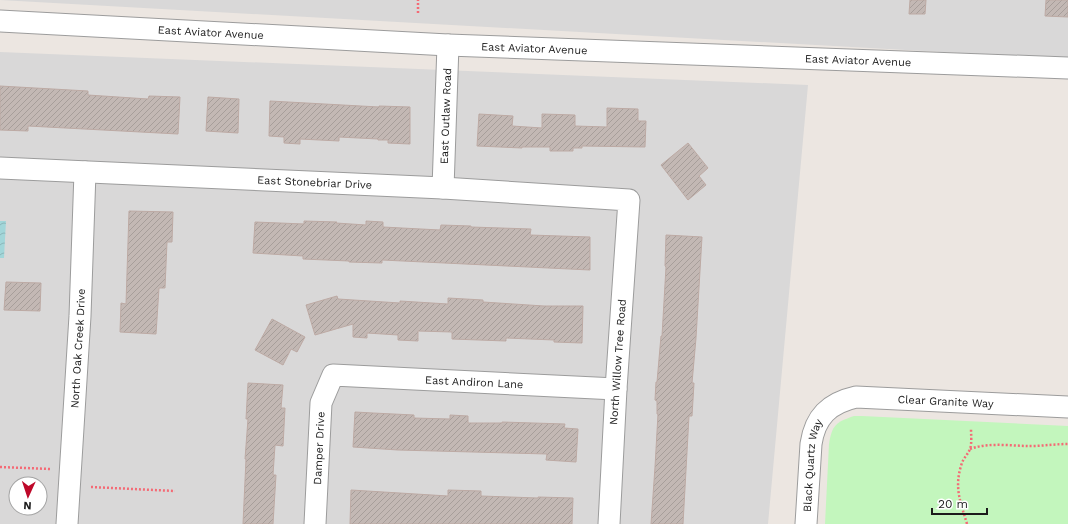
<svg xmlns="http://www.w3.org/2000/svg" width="1068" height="524" viewBox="0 0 1068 524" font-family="'Work Sans',sans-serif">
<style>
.residential{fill:#d9d8d8;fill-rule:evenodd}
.park{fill:#c3f6bd}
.water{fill:url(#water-waves)}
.building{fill:url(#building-hatch);stroke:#bdaaa4}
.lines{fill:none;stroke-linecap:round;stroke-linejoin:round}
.street-casing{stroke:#9c9c9c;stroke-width:23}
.path{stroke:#f46a75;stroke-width:2.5;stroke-dasharray:2 2;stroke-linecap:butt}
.street{stroke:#fff;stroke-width:21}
.labels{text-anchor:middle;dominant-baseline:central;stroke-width:3;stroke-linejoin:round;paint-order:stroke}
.street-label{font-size:11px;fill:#1b1b1b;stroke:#fff}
</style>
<defs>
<pattern id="water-waves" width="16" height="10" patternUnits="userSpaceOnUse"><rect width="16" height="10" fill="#a2d6d9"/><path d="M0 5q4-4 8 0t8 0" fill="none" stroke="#8bb7ba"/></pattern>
<pattern id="building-hatch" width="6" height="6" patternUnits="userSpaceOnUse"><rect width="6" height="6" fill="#c3b8b4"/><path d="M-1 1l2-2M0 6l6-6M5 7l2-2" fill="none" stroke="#a79e9a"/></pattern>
</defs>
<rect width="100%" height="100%" fill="#ece6e1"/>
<!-- residential -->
<g class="residential">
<polygon points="0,0 1068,0 1068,59"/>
<path d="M 0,52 L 808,85 L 768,524 L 0,524 ZM 16,484 L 40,484 L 40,508 L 16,508 Z"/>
</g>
<!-- park -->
<path class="park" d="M 854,416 L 862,416 L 1068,426 L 1068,524 L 825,524 L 829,444 C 832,425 836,422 854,416 Z"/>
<!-- water -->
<polygon class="water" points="0,221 6,221 4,258 0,258"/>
<!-- building -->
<g class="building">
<polygon points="910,0 926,0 925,14 909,14"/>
<polygon points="1046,0 1068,0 1068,17 1045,16"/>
<polygon points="0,86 88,91 88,95 148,99 149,96 180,97 178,134 28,126 28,131 0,130"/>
<polygon points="208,97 239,99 238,133 206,131"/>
<polygon points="270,101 379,107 379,106 410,107 410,144 388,143 388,140 378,140 378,139 339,137 339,141 300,139 300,144 284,143 284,137 269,136"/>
<polygon points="607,108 638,109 638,121 646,121 645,147 582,146 582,148 573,148 573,151 550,151 550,147 522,147 522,148 477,146 479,114 513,116 512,126 542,128 542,114 575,115 575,126 607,127"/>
<polygon points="688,143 708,168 699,176 706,185 688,200 661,165"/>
<polygon points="129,211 173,212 172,242 167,242 165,288 159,288 156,334 120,332 121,303 126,304"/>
<polygon points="304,221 337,222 336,223 366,225 366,221 383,222 383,227 440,230 441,225 471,226 471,227 531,229 530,235 590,237 590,270 382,260 382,263 349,262 349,261 303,259 303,256 253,253 255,222 304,224"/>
<polygon points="666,235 702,237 696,338 692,383 694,383 692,416 689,416 683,524 651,524 655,467 658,414 657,414 657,401 655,400 656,382 657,382 661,336 662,336 666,267 665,266"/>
<polygon points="6,282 41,283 40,311 4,310"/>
<polygon points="337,296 338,299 400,303 400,301 448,304 448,298 483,300 483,302 544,306 583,306 582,343 554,342 554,340 506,338 506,341 452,339 452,332 418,331 418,341 398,340 398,335 367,333 367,338 353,337 353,324 315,335 306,305"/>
<polygon points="272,319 305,337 297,352 291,349 283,365 255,350"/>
<polygon points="248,383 283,385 281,408 285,408 283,446 275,445 273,475 276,475 273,524 243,524 246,459 245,459 248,419 246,419"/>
<polygon points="355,412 373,413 414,415 414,418 450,419 450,415 468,416 468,423 502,423 502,422 565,424 564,428 578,429 576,462 546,460 547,454 398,450 353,447"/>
<polygon points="351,490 448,496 448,490 481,491 481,496 538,498 538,497 573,498 572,524 350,524"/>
</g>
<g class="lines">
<!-- street casing -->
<g class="street-casing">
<g id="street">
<path id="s1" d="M 0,21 L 448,45 L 1068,68"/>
<path id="s2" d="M 0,168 L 443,188 L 629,200 L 616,389 L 609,524"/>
<path id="s3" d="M 443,188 L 448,45"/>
<path id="s4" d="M 67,524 L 80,316 L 85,172"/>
<path id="s5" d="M 315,524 L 321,403 L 333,375 L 616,389"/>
<path id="s6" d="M 806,524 L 811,444 C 815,417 829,403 856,397 L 1068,407"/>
</g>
</g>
<!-- path -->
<g class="path">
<polyline points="418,13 418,0"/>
<path d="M 970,449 C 989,442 1011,446 1030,446 C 1043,446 1055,444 1068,444"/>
<polyline points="0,467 51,469"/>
<polyline points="91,487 175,491"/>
<path d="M 967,524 C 961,503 954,489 961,466 C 963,458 967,456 970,449 C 972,444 971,434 971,428"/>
</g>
<!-- street -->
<use href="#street" class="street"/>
</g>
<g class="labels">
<!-- street labels -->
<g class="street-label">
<text stroke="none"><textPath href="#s1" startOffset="211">East Aviator Avenue</textPath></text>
<text stroke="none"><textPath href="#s1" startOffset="535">East Aviator Avenue</textPath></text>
<text stroke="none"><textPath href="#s1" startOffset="859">East Aviator Avenue</textPath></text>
<text stroke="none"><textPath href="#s3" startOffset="72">East Outlaw Road</textPath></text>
<text stroke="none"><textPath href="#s2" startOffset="315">East Stonebriar Drive</textPath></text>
<text stroke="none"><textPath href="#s4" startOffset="176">North Oak Creek Drive</textPath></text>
<text transform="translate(618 362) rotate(-86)">North Willow Tree Road</text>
<text stroke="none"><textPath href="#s5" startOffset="293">East Andiron Lane</textPath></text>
<text stroke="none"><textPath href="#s6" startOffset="240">Clear Granite Way</textPath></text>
<text stroke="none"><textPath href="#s5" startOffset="76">Damper Drive</textPath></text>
<text stroke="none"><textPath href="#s6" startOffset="59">Black Quartz Way</textPath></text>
</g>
</g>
<!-- north arrow -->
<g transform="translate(28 496) rotate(183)"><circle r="19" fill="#ffffff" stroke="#a4a4a4"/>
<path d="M0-3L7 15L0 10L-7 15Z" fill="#be0829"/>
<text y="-6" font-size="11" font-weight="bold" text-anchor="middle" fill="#1b1b1b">N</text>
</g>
<!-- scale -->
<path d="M932 508v6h55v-6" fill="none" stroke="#1b1b1b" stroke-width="2"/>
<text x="938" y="508" font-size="12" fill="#1b1b1b" stroke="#ffffff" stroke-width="3" paint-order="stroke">20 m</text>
</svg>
